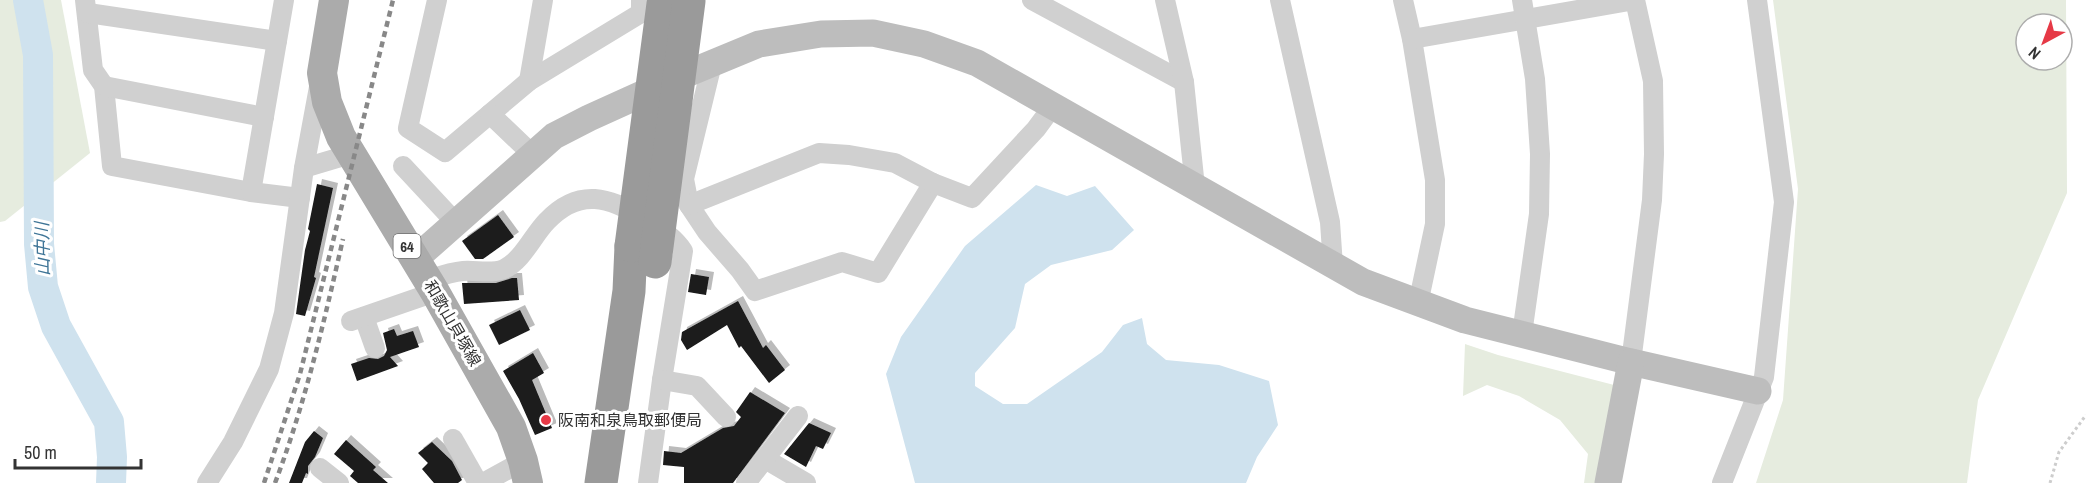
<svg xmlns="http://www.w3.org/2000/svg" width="2086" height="483" viewBox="0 0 2086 483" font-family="'Archivo Narrow','Noto Sans JP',sans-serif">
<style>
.green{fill:#e6ecdf;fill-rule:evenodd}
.water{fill:#cfe2ee}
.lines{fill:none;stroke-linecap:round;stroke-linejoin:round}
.river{stroke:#cfe2ee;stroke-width:30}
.building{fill:#1a1a1a;filter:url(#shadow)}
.path{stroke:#cdcdcd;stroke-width:3;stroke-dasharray:3 3;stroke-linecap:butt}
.street{stroke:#d0d0d0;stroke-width:20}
.secondary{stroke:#bdbdbd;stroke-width:27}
.primary{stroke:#ababab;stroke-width:30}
.highway{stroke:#9a9a9a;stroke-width:33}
.rail{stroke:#888;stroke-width:4.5;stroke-dasharray:6 4.5;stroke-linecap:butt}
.highway-bridge{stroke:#9a9a9a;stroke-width:33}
.poi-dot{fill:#e63946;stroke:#fff;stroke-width:2}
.labels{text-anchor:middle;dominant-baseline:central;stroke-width:6;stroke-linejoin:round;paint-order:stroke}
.shield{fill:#fff;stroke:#707070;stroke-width:1.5}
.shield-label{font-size:15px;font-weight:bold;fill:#333}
.street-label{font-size:16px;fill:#333;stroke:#fff}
.poi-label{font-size:16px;fill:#333;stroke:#fff;text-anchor:start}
.water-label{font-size:18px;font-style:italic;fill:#3f7597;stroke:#fff}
</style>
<defs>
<filter id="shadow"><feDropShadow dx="5" dy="-5" stdDeviation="0" flood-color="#0004"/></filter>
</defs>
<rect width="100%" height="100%" fill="#fff"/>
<!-- green -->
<g class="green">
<polygon points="0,0 61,0 90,153 5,221 0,222"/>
<path d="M 1773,0 L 2066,0 L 2067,193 L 1978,400 L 1967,483 L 1756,483 L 1783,400 L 1798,189 ZM 2026,24 L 2062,24 L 2062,60 L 2026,60 Z"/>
<polygon points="1465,344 1498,355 1618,386 1597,483 1584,483 1588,454 1560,420 1519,396 1487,385 1463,396"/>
</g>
<!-- water -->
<polygon class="water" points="1036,185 1067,196 1095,186 1134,230 1112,250 1051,265 1025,284 1015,328 975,373 975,386 1003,404 1027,404 1102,352 1123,325 1142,318 1147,344 1166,360 1219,365 1269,381 1278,425 1257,457 1246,483 915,483 886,374 901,337 965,246"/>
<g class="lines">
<!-- river -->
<polyline class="river" points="28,0 38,55 39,244 43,287 56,326 109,422 112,457 111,483"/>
</g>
<!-- building -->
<g class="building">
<polygon points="317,184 333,188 314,277 316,278 305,316 296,314 305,250 310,231 308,229"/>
<polygon points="498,215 514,237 483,259 475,259 462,241"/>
<polygon points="691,274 709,277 706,295 688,292"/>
<polygon points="512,278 517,278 519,300 464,304 462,283 496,283"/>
<polygon points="738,301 763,348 766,345 785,370 769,383 741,346 739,348 727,325 687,350 681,340 682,332"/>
<polygon points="520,310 530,330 499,345 489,325"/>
<polygon points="394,329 397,336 413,331 419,347 390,357 398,366 357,381 351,364 369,358 378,359 384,356 387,350 383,333"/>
<polygon points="533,353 544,373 532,380 552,428 535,435 519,399 503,371"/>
<polygon points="750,392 785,413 733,483 684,483 684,467 663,465 664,451 681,453 723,428 734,426 741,417 736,412"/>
<polygon points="809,423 831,433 823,449 816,446 806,467 784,454"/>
<polygon points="314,431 323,438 315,457 308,466 308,474 306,473 302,483 289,483 305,442"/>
<polygon points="346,440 376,467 373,470 388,483 358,483 350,476 354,471 334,454"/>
<polygon points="432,442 452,461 462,480 458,483 434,483 422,469 428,463 418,453"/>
</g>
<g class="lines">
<!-- path -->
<polyline class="path" points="2050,483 2059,452 2086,415"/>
<!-- street -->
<g class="street">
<polyline points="85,0 93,70 104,86 112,166 251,192 300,198"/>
<polyline points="437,0 408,128 445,152 529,81 641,13 641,0"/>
<polyline points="1032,0 1184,82"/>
<polyline points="1165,0 1184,82 1195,187"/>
<polyline points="1280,0 1330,222 1333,266"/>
<polyline points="1403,0 1412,39 1435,180 1435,224 1418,304"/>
<polyline points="88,13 277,41"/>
<polyline points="1412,39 1635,0"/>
<polyline points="712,64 684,179 689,205 707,232 740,270 755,291 842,262 878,273 933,183"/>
<polyline points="529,81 543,0"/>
<polyline points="104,86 264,117"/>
<polyline points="490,114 533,155"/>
<polyline points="403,166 456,223"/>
<polyline points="304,168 351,154"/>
<polyline points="251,192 284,0"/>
<polyline points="689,205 819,153 849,155 895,163 933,183 972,198 1036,129 1053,106"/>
<path d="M 428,280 C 440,276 451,272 463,271 C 476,270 493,274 504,269 C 523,260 533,235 547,221 C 579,187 610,197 645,219 C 660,229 673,236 683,251 L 662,380 L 648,483"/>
<polyline points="364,317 375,348"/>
<polyline points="351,321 435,292"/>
<polyline points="1522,334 1539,214 1540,154 1535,79 1522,0"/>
<polyline points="1631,362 1652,200 1654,154 1653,81 1635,0"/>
<polyline points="662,380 697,386 726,417"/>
<polyline points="453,439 478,483"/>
<polyline points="765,459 806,483"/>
<polyline points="320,468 339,483"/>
<polyline points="207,483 233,442 269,369 284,313 304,168 319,87"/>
<polyline points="483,483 523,461"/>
<polyline points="746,483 798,416"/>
<polyline points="1722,483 1764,377 1784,202 1757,0"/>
</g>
<!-- secondary -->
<g class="secondary">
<polyline points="415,259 554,136 589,118 684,75 759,44 821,34 873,33 924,44 977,63 1363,282 1465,320 1631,362 1758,391"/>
<polyline points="1608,483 1631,362"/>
</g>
<!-- primary -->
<polyline class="primary" points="334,0 322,73 327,102 341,137 435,292 511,427 523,461 528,483"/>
<!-- highway -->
<polyline class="highway" points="601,483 629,291 631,246"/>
<!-- rail -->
<g class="rail">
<polyline points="264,483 300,374 393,0"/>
<path d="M 275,483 C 305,404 324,322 343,239"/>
</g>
<!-- highway-bridge -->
<g class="highway-bridge">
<polyline points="631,246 663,4"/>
<polyline points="655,262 689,1"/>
</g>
</g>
<!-- markers -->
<circle class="poi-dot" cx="546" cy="420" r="6"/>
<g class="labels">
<!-- shield labels -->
<rect class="shield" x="393.5" y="234" width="27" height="24" rx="4.5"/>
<g class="shield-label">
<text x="407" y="246">64</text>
</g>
<!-- street labels -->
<g class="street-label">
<text transform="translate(453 323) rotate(60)">和歌山貝塚線</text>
</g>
<!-- poi labels -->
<g class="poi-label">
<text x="558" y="420">阪南和泉鳥取郵便局</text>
</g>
<!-- water labels -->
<g class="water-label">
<text transform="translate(42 249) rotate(-91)">山中川</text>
</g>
</g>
<!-- north arrow -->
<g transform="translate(2044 42) rotate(221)"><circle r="28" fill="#ffffff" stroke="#adadad" stroke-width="1.5"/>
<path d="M0-4.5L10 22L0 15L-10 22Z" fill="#e63946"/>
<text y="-9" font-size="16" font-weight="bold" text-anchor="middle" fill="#333333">N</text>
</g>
<!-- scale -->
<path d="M15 459v9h126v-9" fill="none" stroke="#333333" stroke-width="3"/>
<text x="24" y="459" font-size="18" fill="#333333" stroke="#ffffff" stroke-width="4.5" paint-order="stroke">50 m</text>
</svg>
